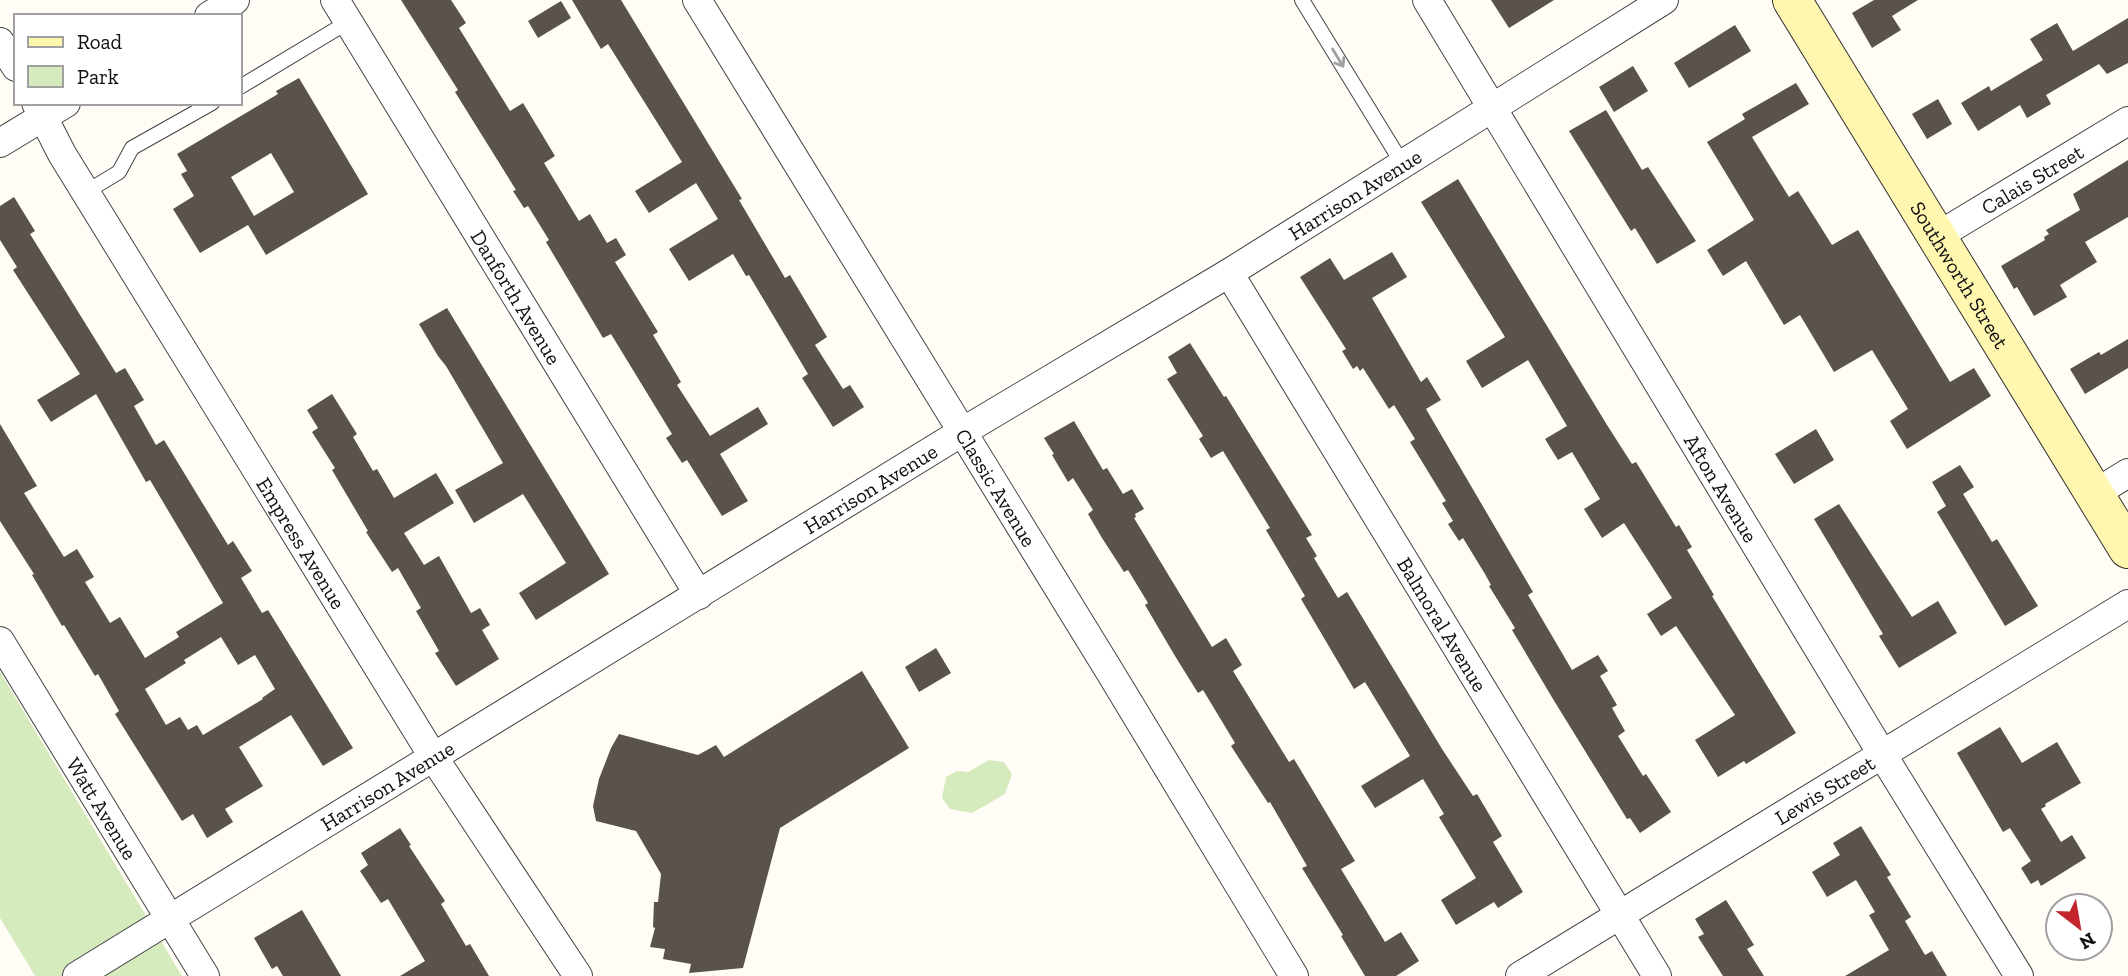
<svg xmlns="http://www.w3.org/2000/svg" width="2128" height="976" viewBox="0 0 2128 976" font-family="'Zilla Slab',serif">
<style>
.green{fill:#d5ebbd}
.building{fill:#5a524d;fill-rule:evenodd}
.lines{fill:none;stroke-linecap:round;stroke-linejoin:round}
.service-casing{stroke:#444;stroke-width:16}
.minor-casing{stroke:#444;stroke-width:30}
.secondary-casing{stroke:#333;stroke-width:40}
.service{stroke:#fff;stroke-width:14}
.minor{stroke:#fff;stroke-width:28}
.secondary{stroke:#fff6b0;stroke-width:38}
.oneway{stroke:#a0a0a0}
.labels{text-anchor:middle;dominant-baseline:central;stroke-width:7;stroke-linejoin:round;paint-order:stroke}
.street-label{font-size:21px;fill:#111;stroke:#fff}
</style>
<rect width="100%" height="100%" fill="#fffdf5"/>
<!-- green -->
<g class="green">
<polygon points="0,672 182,976 35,976 0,918"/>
<polygon points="989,760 1004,762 1012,774 1005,794 972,813 950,809 942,798 946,777 957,771 968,772"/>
</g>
<!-- building -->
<g class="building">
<polygon points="401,0 451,0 466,23 459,28 510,111 523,103 555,156 544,163 579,221 590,214 607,243 616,238 626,255 615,262 658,332 653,335 681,382 677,385 710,436 758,407 768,424 720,454 748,501 722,516 687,460 682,463 666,438 672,434 611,334 603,338 546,242 549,240 528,206 524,208 513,191 516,190 455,92 458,90"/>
<polygon points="572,0 621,0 742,199 739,200 785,278 790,275 827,337 815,345 843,389 850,385 864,407 833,427 802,378 808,374 749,275 746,276 733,254 689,281 669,249 718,219 696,183 649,213 635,191 682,162 608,44 601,49"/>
<polygon points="1491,0 1554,0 1509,28"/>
<polygon points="1874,0 1918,0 1892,16 1901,30 1872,48 1852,13"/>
<polygon points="561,1 571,18 538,38 528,21"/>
<polygon points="2128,18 2128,63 2107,74 2099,64 2046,95 2051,104 2027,118 2020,105 1978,131 1961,103 1989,86 1991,91 2043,60 2030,39 2057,23 2073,51"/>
<polygon points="1735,25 1751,51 1689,88 1674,63"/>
<polygon points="1633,66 1648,91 1614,112 1599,87"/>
<path d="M 299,78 L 368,194 L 266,255 L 248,225 L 200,253 L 173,209 L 194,196 L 181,174 L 187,171 L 177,154 L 278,94 L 276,91 ZM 271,153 L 294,192 L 254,216 L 231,177 Z"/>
<polygon points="1796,83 1809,104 1752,137 1789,197 1798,191 1832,245 1858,230 1950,382 1974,368 1991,396 1907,449 1890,421 1908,409 1872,350 1834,372 1800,315 1784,325 1746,261 1723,276 1707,250 1754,220 1707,142 1745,119 1742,114"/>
<polygon points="1938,99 1952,124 1927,139 1912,114"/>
<polygon points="1606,110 1642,170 1648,167 1696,241 1657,264 1635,228 1631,231 1569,131"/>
<polygon points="2128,160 2128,217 2085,242 2097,262 2060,285 2067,297 2034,316 2017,287 2014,289 2001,266 2045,240 2044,237 2049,234 2046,230 2080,210 2073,194"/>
<polygon points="1458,179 1607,425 1632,464 1636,462 1676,527 1679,525 1692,547 1687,550 1714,595 1712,596 1796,733 1746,764 1744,761 1718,777 1695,740 1735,715 1676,626 1661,636 1647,614 1672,598 1624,523 1602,538 1584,509 1600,499 1572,452 1558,460 1545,439 1567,426 1528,360 1482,388 1466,361 1505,337 1421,202"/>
<path d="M 14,197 L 35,231 L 30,234 L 116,373 L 125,368 L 144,400 L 134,406 L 156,445 L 164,440 L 228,545 L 233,541 L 252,571 L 241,578 L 262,613 L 268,610 L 353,748 L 323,766 L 291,715 L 239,747 L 263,786 L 225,809 L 233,822 L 207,838 L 193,814 L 182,821 L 115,714 L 119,711 L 98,674 L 95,676 L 64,625 L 62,626 L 32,575 L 34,574 L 0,521 L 0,424 L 37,486 L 24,493 L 64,557 L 77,549 L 94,577 L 85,582 L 110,623 L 120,617 L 145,658 L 179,637 L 176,632 L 223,603 L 150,480 L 146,482 L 96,394 L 51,422 L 37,400 L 80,374 L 13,270 L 17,267 L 0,240 L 0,206 ZM 221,637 L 238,665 L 255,655 L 275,689 L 262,698 L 263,699 L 203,735 L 197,725 L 188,730 L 180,717 L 166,725 L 145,689 L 186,663 L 184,660 Z"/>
<polygon points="1392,252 1407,277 1372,298 1421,382 1427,377 1441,400 1426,409 1533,592 1528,595 1572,670 1598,655 1608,671 1600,676 1617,705 1612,708 1625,731 1618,736 1643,776 1646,774 1671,812 1640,833 1630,818 1627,819 1553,699 1512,630 1515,628 1489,586 1491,585 1485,574 1463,538 1459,541 1448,524 1453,521 1442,503 1446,501 1410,442 1415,439 1394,405 1389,409 1363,368 1360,371 1357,366 1353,369 1342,351 1346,349 1300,277 1330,258 1344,280"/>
<polygon points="447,308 609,574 536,620 519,593 566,563 523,494 474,523 455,490 503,463 446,366 438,356 419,324"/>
<polygon points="2128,339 2128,368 2085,394 2070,369 2099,352 2101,355"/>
<polygon points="1190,343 1224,397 1226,396 1312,535 1306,538 1317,556 1314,558 1338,598 1347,592 1442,749 1473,796 1477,794 1502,836 1493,842 1523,892 1498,908 1494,902 1456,925 1441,900 1476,878 1439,817 1444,814 1423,779 1375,808 1361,786 1410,756 1365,682 1354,689 1344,672 1301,599 1305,596 1266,530 1270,528 1223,451 1211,458 1199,439 1203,436 1167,379 1177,373 1168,357"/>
<polygon points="332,394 357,434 353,437 373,471 377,469 394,498 436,473 454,503 404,533 424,565 439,556 471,613 480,608 490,625 482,630 499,659 456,686 435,653 439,651 416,611 421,608 398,568 392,572 366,532 368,531 332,470 335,468 312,432 318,428 307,410"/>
<polygon points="1074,421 1103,470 1107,468 1123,494 1132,489 1144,509 1135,514 1136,517 1134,518 1212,647 1226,638 1242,665 1233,671 1289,762 1294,759 1355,861 1341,869 1385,942 1401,932 1419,961 1396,976 1365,976 1341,936 1343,935 1302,868 1307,866 1270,802 1268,803 1231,746 1235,743 1203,690 1198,693 1175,656 1145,605 1148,603 1128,570 1124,572 1102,538 1088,514 1093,510 1073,478 1068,482 1052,455 1054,454 1044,438"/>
<polygon points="1816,429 1834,460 1794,484 1775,454"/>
<polygon points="1960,465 1974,487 1963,494 1992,542 1997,539 2038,606 2005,626 1937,512 1946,506 1932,482"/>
<polygon points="1839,504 1912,617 1938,601 1957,633 1899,668 1879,636 1883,634 1814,519"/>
<polygon points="936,648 951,673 919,692 905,667"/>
<polygon points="862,671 909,748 780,828 743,968 689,973 691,964 663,959 665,949 650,947 655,928 653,927 654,902 658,902 661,874 636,831 596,821 593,806 599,779 611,748 619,734 698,755 716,745 724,757"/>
<polygon points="2000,727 2022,763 2057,742 2081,783 2045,804 2046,806 2041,809 2061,842 2072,835 2086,858 2041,886 2038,880 2031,884 2021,868 2031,861 2010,828 2003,832 1957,753"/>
<polygon points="1861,826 1891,875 1887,877 1911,917 1905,921 1925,955 1932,951 1947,976 1845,976 1889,950 1869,915 1875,912 1856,880 1827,897 1812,872 1840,855 1833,843"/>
<polygon points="400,828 411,845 409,846 445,901 441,904 466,946 470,944 489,976 400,976 425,961 388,899 381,903 360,871 368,865 361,853"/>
<polygon points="1726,900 1754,945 1747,949 1764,976 1723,976 1698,937 1704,934 1695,919"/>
<polygon points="302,910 341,976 283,976 277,966 272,969 254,938"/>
</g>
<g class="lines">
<!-- service casing -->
<g class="service-casing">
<g id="service">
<polyline points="1302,0 1402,163"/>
<polyline points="240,87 348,22"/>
<polyline points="86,192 119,172 132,148 212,103"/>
</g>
</g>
<!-- minor casing -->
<g class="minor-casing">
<g id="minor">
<path id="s1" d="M 335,0 L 699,595"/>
<path id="s2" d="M 697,0 L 1110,672 L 1294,976"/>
<path id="s3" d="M 1427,0 L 1882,754 L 2019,976"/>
<polyline points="209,16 235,0"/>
<polyline points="0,42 16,67"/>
<path id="s4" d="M 36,103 L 62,154 L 434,758 L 578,976"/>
<polyline points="0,143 66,103"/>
<path id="s5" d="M 1936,237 L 2128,121"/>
<path id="s6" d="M 1229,273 L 1657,976"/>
<polyline points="2094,494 2128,473"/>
<path id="s7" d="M 0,641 L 205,976"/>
<path id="s8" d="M 77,976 L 962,432 L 1229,273 L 1664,0"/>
<path id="s9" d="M 1520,976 L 2128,604"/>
</g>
</g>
<!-- secondary casing -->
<g class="secondary-casing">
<g id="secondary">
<path id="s10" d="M 1792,0 L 2128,549"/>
</g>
</g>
<!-- service -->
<use href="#service" class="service"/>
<!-- minor -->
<use href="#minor" class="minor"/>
<!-- secondary -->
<use href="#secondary" class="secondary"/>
</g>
<!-- one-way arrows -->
<defs><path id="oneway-shaft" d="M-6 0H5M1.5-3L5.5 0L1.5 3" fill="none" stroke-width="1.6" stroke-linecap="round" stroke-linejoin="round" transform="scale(1.75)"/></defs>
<use class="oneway" href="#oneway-shaft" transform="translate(1338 58) rotate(59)"/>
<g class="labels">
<!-- street labels -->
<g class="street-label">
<text stroke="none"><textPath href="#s5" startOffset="112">Calais Street</textPath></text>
<text stroke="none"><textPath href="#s8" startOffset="1498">Harrison Avenue</textPath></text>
<text stroke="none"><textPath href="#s10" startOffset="322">Southworth Street</textPath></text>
<text stroke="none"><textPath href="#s1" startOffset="348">Danforth Avenue</textPath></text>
<text stroke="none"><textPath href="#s2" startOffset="572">Classic Avenue</textPath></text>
<text stroke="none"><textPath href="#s8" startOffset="931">Harrison Avenue</textPath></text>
<text stroke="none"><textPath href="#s3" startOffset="570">Afton Avenue</textPath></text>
<text stroke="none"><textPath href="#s4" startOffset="514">Empress Avenue</textPath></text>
<text stroke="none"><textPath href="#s6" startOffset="411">Balmoral Avenue</textPath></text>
<text stroke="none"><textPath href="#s8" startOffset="364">Harrison Avenue</textPath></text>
<text stroke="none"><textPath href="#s9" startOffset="357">Lewis Street</textPath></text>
<text stroke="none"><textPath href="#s7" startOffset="196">Watt Avenue</textPath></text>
</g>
</g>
<!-- legend -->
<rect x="14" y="14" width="228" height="91" fill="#ffffff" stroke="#a0a0a0" stroke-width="2"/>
<rect x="28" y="37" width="35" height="10" fill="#fff6b0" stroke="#a0a0a0" stroke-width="2"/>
<text x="77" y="49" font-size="21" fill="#111111">Road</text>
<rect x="28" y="66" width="35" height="21" fill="#d5ebbd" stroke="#a0a0a0" stroke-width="2"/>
<text x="77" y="84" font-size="21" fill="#111111">Park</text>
<!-- north arrow -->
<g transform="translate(2079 927) rotate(149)"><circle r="33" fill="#ffffff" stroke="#a0a0a0" stroke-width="2"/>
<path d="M0-5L12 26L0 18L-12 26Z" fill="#c4262e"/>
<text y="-10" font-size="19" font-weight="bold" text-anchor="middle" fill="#111111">N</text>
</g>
</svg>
